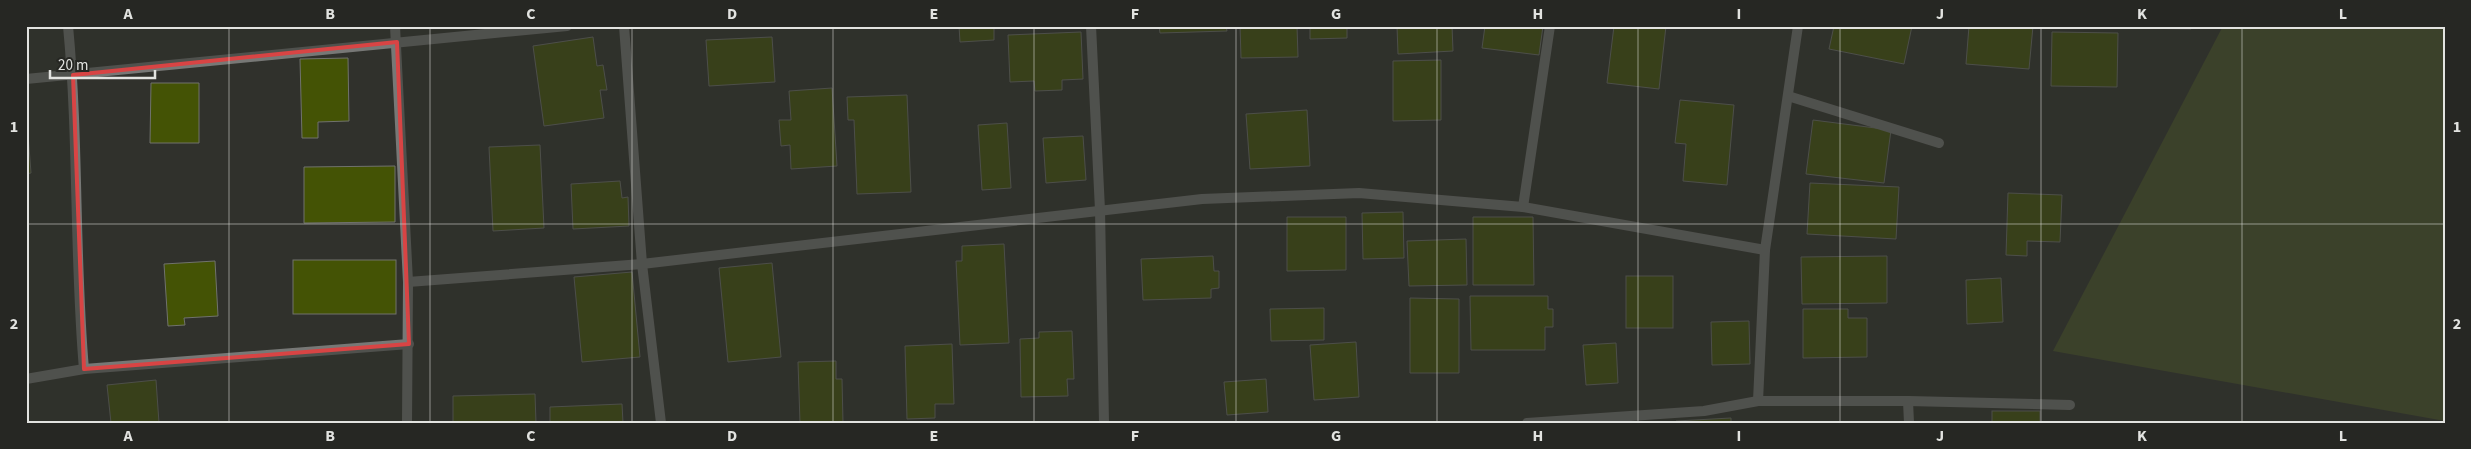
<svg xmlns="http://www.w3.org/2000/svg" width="2471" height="449" viewBox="0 0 2471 449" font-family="'Source Sans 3',sans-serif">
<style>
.green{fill:#4a5528}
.building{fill:#445305;stroke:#70726d}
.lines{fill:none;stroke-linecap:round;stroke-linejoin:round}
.minor{stroke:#777876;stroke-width:10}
.marked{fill:none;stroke:#d84444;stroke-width:4;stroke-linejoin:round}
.grid{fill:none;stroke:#e2e3e0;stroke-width:1;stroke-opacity:0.55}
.neatline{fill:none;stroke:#e2e3e0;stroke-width:2}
.grid-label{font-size:16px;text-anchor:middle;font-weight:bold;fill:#e2e3e0}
</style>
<rect width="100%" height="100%" fill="#30312c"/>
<!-- green -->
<polygon class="green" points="2223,26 2445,26 2445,421 2053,351"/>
<!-- building -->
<g class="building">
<polygon points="959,26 994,26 994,40 960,42"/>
<polygon points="1159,26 1226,26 1227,31 1160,33"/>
<polygon points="1240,26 1297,26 1298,57 1241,58"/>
<polygon points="1310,26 1347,26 1347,38 1310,39"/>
<polygon points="1397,26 1452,26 1453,51 1398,54"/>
<polygon points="1485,26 1543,26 1539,55 1482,48"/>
<polygon points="1614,26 1666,26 1659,89 1607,83"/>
<polygon points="1834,26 1912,26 1904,64 1829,49"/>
<polygon points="1969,26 2033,26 2029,69 1966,64"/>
<polygon points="2137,26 2191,26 2191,29 2137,28"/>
<polygon points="1081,32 1083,79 1062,80 1062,90 1035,91 1034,81 1010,82 1008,35"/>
<polygon points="2052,32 2118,33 2117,87 2051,86"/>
<polygon points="593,37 597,66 603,65 607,90 600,90 604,118 544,126 533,46"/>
<polygon points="772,37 775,82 709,86 706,40"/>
<polygon points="348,58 349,121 318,122 318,138 302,138 300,59"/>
<polygon points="1441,60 1441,120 1393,121 1393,61"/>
<polygon points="151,83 199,83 199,143 150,143"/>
<polygon points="832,88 837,166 791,169 790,145 781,146 779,120 791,120 789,91"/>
<polygon points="907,95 911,192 857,194 854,120 848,120 847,97"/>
<polygon points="1680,100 1734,105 1727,185 1683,181 1686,144 1675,143"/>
<polygon points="26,108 31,173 26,174"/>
<polygon points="1307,110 1310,166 1250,169 1246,114"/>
<polygon points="1813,120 1891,130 1884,183 1806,174"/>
<polygon points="1007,123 1011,188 982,190 978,125"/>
<polygon points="1083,136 1086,180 1046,183 1043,138"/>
<polygon points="540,145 544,228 493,231 489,147"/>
<polygon points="395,166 395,222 304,223 304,167"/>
<polygon points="620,181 622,198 628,197 629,226 573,229 571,184"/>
<polygon points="1810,183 1899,187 1896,239 1807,234"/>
<polygon points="2008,193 2062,195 2060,242 2027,241 2027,256 2006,255"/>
<polygon points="1403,212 1404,258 1363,259 1362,213"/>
<polygon points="1287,217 1346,217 1346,270 1287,271"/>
<polygon points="1473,217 1533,217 1534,285 1473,285"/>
<polygon points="1466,239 1467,285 1409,286 1407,241"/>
<polygon points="1004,244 1009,343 960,345 956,261 962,261 962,246"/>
<polygon points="1213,256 1214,271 1219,271 1219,288 1211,289 1211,298 1143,300 1141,259"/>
<polygon points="1887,256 1887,303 1802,304 1801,257"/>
<rect x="293" y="260" width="103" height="54"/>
<polygon points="215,261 218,316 184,318 185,325 168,326 164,264"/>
<polygon points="772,263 781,357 728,362 719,268"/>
<polygon points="632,272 640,357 582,362 574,277"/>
<rect x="1626" y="276" width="47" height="52"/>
<polygon points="2001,278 2003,322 1967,324 1966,280"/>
<polygon points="1470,296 1548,296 1548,309 1553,309 1553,327 1545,327 1545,350 1471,350"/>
<polygon points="1410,298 1459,299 1459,373 1410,373"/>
<polygon points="1324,308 1324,340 1271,341 1270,309"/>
<polygon points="1803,309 1848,309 1848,318 1867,318 1867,357 1803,358"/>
<polygon points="1749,321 1750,364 1712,365 1711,322"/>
<polygon points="1072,331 1074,379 1067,379 1068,396 1021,397 1020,339 1039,338 1039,332"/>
<polygon points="1356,342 1359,397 1314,400 1310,345"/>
<polygon points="1616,343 1618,383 1586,385 1583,345"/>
<polygon points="952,344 954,404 935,404 935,418 907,419 905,346"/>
<polygon points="836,361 836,379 842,379 843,423 800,423 798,362"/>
<polygon points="1266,379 1268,412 1227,415 1224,382"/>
<polygon points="156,380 159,423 111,423 107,385"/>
<polygon points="535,394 536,423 453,422 453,396"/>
<polygon points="622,404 623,423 550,423 550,407"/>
<rect x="1992" y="411" width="48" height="12"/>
<polygon points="1731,418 1731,423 1676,423 1676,421"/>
</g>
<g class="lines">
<!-- minor -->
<g class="minor">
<path d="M 68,26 C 79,140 74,255 84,369"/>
<polyline points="395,26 408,282 407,423"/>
<polyline points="624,26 642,264 661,423"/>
<polyline points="1091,26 1100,210 1104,423"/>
<polyline points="26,79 567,26"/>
<polyline points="1788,96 1939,143"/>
<polyline points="1523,207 1550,26"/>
<polyline points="408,282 642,264 1202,199 1359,193 1523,207 1765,250"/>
<polyline points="26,379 84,369 409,344"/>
<polyline points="1758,401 1765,250 1798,26"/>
<polyline points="1908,401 1909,423"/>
<polyline points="1527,423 1704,411 1758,401 1908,401 2070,405"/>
</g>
</g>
<!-- marked area -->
<path d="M0 0H2471V449H0ZM 397,42 L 409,344 L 84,369 L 73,75 Z" fill="#30312c" fill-opacity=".55" fill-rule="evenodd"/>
<path class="marked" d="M 397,42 L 409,344 L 84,369 L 73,75 Z"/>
<!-- grid -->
<path class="grid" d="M 229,26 L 229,423M 430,26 L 430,423M 632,26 L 632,423M 833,26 L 833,423M 1034,26 L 1034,423M 1236,26 L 1236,423M 1437,26 L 1437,423M 1638,26 L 1638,423M 1840,26 L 1840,423M 2041,26 L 2041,423M 2242,26 L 2242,423M 26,224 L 2445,224"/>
<!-- border -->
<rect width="2471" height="449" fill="none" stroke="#262723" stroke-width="55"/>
<!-- scale -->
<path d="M50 70v8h105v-8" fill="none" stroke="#e2e3e0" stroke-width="2.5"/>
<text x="58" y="70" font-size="15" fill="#e2e3e0" stroke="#262723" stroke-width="4" paint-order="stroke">20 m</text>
<rect x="28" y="28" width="2416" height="394" class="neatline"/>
<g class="grid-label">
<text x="128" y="19">A</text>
<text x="330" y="19">B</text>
<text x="531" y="19">C</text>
<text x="732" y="19">D</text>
<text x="934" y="19">E</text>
<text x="1135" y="19">F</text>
<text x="1336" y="19">G</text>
<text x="1538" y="19">H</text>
<text x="1739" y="19">I</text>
<text x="1940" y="19">J</text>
<text x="2142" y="19">K</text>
<text x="2343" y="19">L</text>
<text x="14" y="132">1</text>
<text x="2457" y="132">1</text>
<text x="14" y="329">2</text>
<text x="2457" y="329">2</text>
<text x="128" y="441">A</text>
<text x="330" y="441">B</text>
<text x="531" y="441">C</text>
<text x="732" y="441">D</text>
<text x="934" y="441">E</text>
<text x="1135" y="441">F</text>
<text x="1336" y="441">G</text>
<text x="1538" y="441">H</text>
<text x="1739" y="441">I</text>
<text x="1940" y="441">J</text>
<text x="2142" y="441">K</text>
<text x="2343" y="441">L</text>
</g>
</svg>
